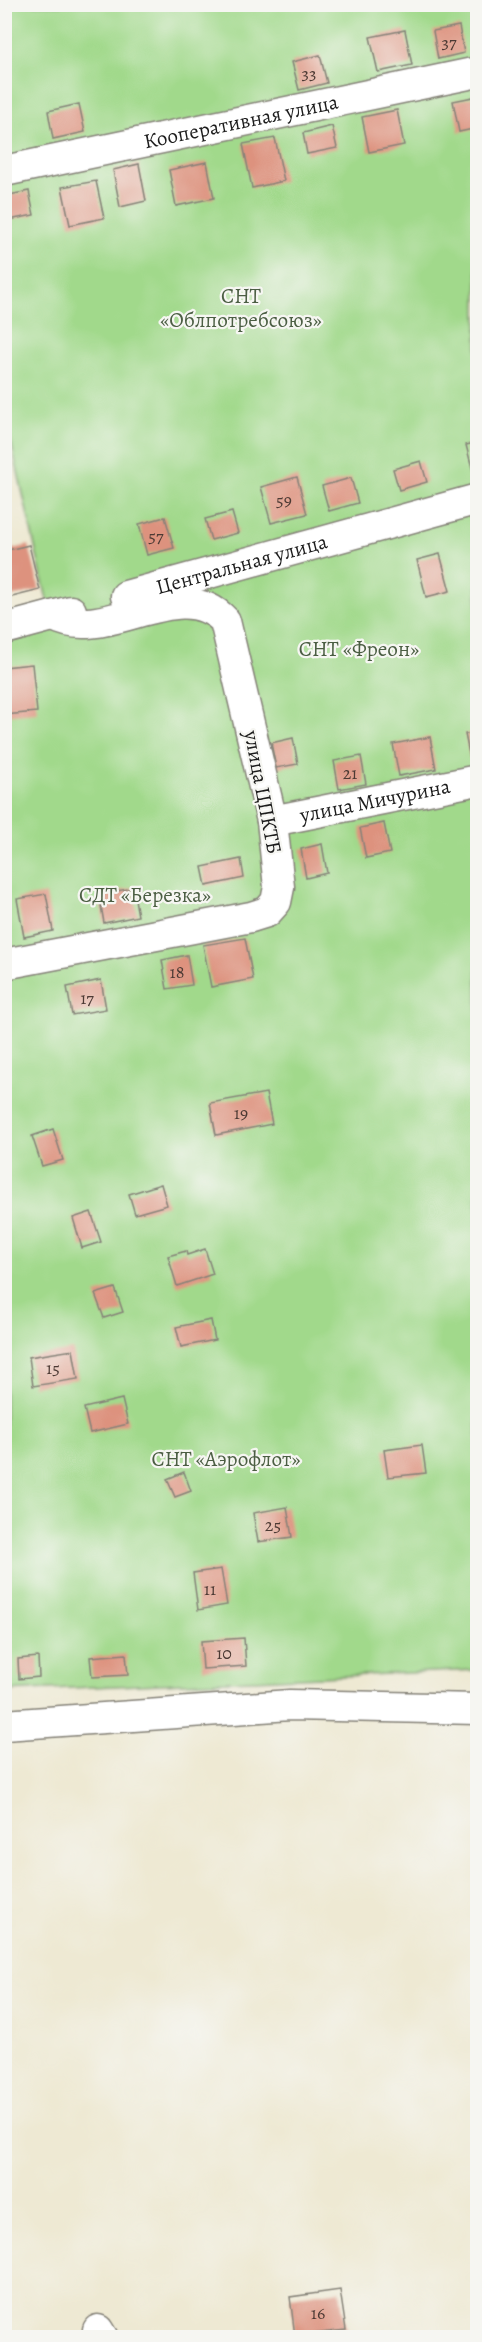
<svg xmlns="http://www.w3.org/2000/svg" width="482" height="2342" viewBox="0 0 482 2342" font-family="Alegreya,serif">
<style>
.garden{fill:#a1d98b;stroke:#5e7a54;stroke-width:1.5}
.building{fill:#dd927e}
.lines{fill:none;stroke-linecap:round;stroke-linejoin:round}
.minor-casing{stroke:#858278;stroke-width:33}
.minor{stroke:#fff;stroke-width:30}
.labels{text-anchor:middle;dominant-baseline:central;stroke-width:4.5;stroke-linejoin:round;paint-order:stroke}
.number-label{font-size:18px;fill:#4c3a34}
.street-label{font-size:21px;fill:#1c1c1c;stroke:#f6f6f2}
.park-label{font-size:21px;fill:#4b5e43;stroke:#f6f6f2}
</style>
<rect width="100%" height="100%" fill="#f6f6f2"/>
<filter id="ink" filterUnits="userSpaceOnUse"><feTurbulence type="fractalNoise" baseFrequency=".0167" numOctaves="2"/><feDisplacementMap in="SourceGraphic" scale="12" xChannelSelector="R" yChannelSelector="G"/><feConvolveMatrix kernelMatrix="1 2 1 2 8 2 1 2 1" color-interpolation-filters="sRGB"/></filter>
<filter id="wash" filterUnits="userSpaceOnUse"><feTurbulence type="fractalNoise" baseFrequency=".008" numOctaves="4" result="noise"/><feDisplacementMap in="SourceGraphic" scale="24" xChannelSelector="R" yChannelSelector="G"/><feGaussianBlur stdDeviation="1.35" result="paint"/><feColorMatrix in="noise" values="0 0 0 0 0 0 0 0 0 0 0 0 0 0 0 0 0 1.4 0 .05"/><feComposite in="paint" operator="in"/></filter>
<g filter="url(#wash)">
<rect width="100%" height="100%" fill="#eee9d3"/>
<!-- garden -->
<polygon class="garden" points="5,5 477,5 477,1670 5,1691 4,626 50,613 5,415"/>
<g id="blocks">
<!-- building -->
<g class="building">
<polygon points="459,26 464,53 438,59 433,31"/>
<polygon points="405,30 412,65 378,72 370,37"/>
<polygon points="320,55 327,83 299,90 292,62"/>
<polygon points="478,96 478,128 459,132 453,101"/>
<polygon points="79,104 85,132 53,139 48,111"/>
<polygon points="397,110 404,145 369,152 362,117"/>
<polygon points="4,116 10,140 4,141"/>
<polygon points="332,126 337,148 307,154 303,133"/>
<polygon points="275,138 284,181 252,188 243,144"/>
<polygon points="207,162 214,198 176,206 169,170"/>
<polygon points="139,164 146,201 120,207 113,170"/>
<polygon points="96,181 104,218 70,225 62,187"/>
<polygon points="29,191 34,215 4,221 4,196"/>
<polygon points="478,442 478,471 473,472 466,445"/>
<polygon points="421,461 427,482 399,490 393,469"/>
<polygon points="297,477 307,514 271,523 261,487"/>
<polygon points="351,478 358,503 329,511 322,486"/>
<polygon points="232,512 238,533 211,540 205,519"/>
<polygon points="165,517 174,548 147,555 139,524"/>
<polygon points="29,545 40,590 4,599 4,551"/>
<polygon points="440,554 450,591 426,597 417,560"/>
<polygon points="32,664 37,712 4,715 4,667"/>
<polygon points="478,732 478,758 470,759 465,734"/>
<polygon points="430,737 436,769 399,776 393,744"/>
<polygon points="293,738 298,764 276,768 271,743"/>
<polygon points="361,756 366,784 339,789 334,761"/>
<polygon points="384,823 390,853 366,858 360,828"/>
<polygon points="322,844 327,873 306,878 301,849"/>
<polygon points="241,859 244,878 206,886 202,867"/>
<polygon points="133,888 138,916 104,923 99,894"/>
<polygon points="46,894 53,931 24,937 17,899"/>
<polygon points="245,938 253,979 211,987 203,945"/>
<polygon points="187,955 192,985 167,989 162,960"/>
<polygon points="101,980 106,1009 72,1015 67,987"/>
<polygon points="4,1005 10,1030 4,1031"/>
<polygon points="266,1093 272,1124 216,1135 210,1103"/>
<polygon points="53,1129 63,1160 42,1166 32,1136"/>
<polygon points="161,1184 167,1205 135,1214 129,1194"/>
<polygon points="91,1212 101,1242 82,1248 73,1218"/>
<polygon points="205,1249 213,1274 177,1286 168,1256 186,1251 187,1255"/>
<polygon points="115,1288 123,1312 104,1318 95,1294"/>
<polygon points="211,1320 215,1340 181,1347 176,1327"/>
<polygon points="73,1350 78,1379 33,1386 29,1357"/>
<polygon points="122,1399 128,1424 90,1433 84,1408"/>
<polygon points="422,1445 426,1473 388,1477 384,1450"/>
<polygon points="184,1472 191,1491 175,1497 167,1479"/>
<polygon points="287,1507 292,1537 258,1542 253,1513"/>
<polygon points="221,1569 227,1605 198,1610 193,1573"/>
<polygon points="244,1638 246,1666 203,1669 201,1641"/>
<polygon points="126,1654 128,1675 92,1677 90,1657"/>
<polygon points="38,1657 39,1677 19,1679 18,1659"/>
<polygon points="340,2290 346,2330 295,2336 290,2297"/>
</g>
</g>
</g>
<g filter="url(#ink)">
<use href="#blocks" fill-opacity="0" stroke="#858278" stroke-width="1.5"/>
<g class="lines">
<!-- minor casing -->
<g class="minor-casing">
<g id="minor">
<path id="s1" d="M 4,171 L 478,72"/>
<path id="s2" d="M 126,596 L 478,499"/>
<polyline points="4,629 71,611"/>
<path id="s3" d="M 272,821 L 478,780"/>
<path d="M 4,964 L 251,917 L 267,912 L 276,902 L 279,887 L 272,821 L 225,621 C 180,572 105,645 54,616"/>
<polyline points="4,1725 290,1705 478,1709"/>
<polyline points="98,2330 103,2338"/>
</g>
</g>
<!-- minor -->
<use href="#minor" class="minor"/>
</g>
</g>
<g class="labels">
<!-- number labels -->
<g class="number-label">
<text x="449" y="42">37</text>
<text x="309" y="73">33</text>
<text x="284" y="500">59</text>
<text x="156" y="536">57</text>
<text x="350" y="773">21</text>
<text x="177" y="972">18</text>
<text x="87" y="998">17</text>
<text x="241" y="1113">19</text>
<text x="53" y="1368">15</text>
<text x="273" y="1525">25</text>
<text x="210" y="1589">11</text>
<text x="224" y="1653">10</text>
<text x="318" y="2313">16</text>
</g>
<!-- street labels -->
<g class="street-label">
<text stroke="none"><textPath href="#s1" startOffset="242">Кооперативная улица</textPath></text>
<text stroke="none"><textPath href="#s2" startOffset="120">Центральная улица</textPath></text>
<text transform="translate(263 792) rotate(79)">улица ЦПКТБ</text>
<text stroke="none"><textPath href="#s3" startOffset="105">улица Мичурина</textPath></text>
</g>
<!-- park labels -->
<g class="park-label">
<text x="241" y="296">СНТ<tspan x="241" dy="24">«Облпотребсоюз»</tspan></text>
<text x="359" y="649">СНТ «Фреон»</text>
<text x="145" y="895">СДТ «Березка»</text>
<text x="226" y="1459">СНТ «Аэрофлот»</text>
</g>
</g>
<!-- margin -->
<rect width="482" height="2342" fill="none" stroke="#f6f6f2" stroke-width="24"/>
</svg>
